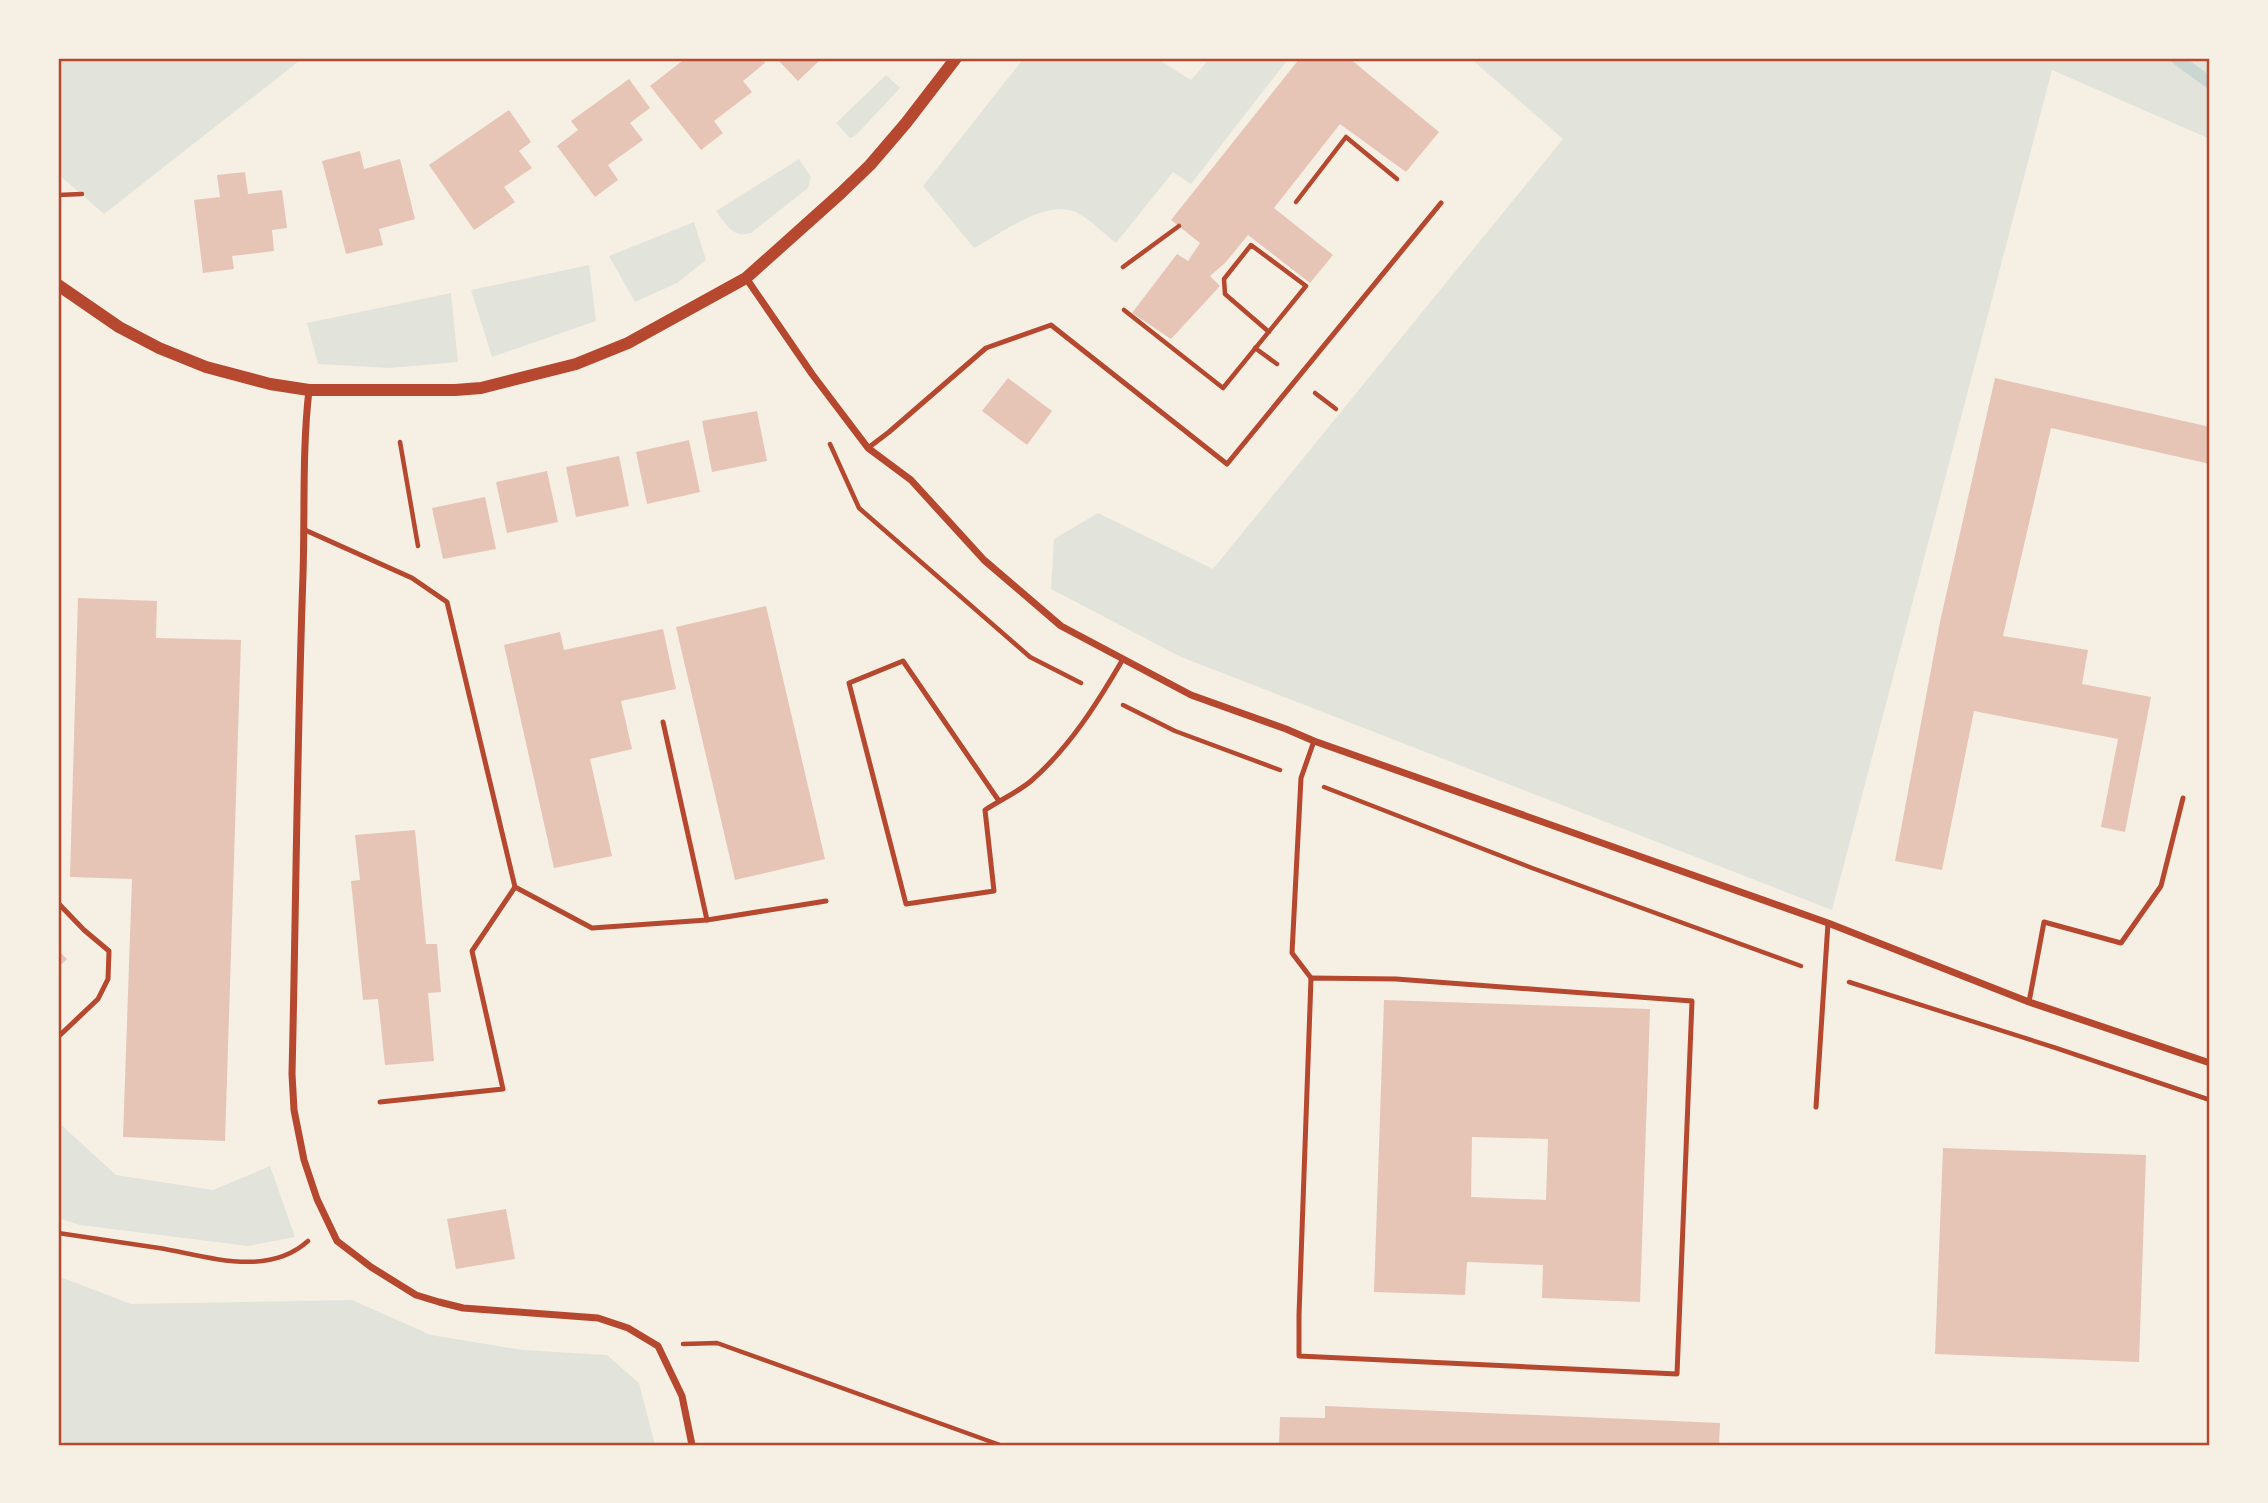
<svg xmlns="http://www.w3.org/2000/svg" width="2268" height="1503" viewBox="0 0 2268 1503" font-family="'Space Grotesk',sans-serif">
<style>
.green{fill:#e2e4dc}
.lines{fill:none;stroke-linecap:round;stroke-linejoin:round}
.stream{stroke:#c9d6d2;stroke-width:12}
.building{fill:#e6c5b7;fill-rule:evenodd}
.path{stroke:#b5482f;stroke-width:4.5}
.service{stroke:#b5482f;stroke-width:5}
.minor{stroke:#b5482f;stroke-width:7}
.tertiary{stroke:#b5482f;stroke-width:12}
.neatline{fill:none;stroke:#b5482f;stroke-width:2.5}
</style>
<rect width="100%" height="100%" fill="#f6efe4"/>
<!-- green -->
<g class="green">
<polygon points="58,58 303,58 104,214 58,174"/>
<path d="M 1024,58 L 1156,58 L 1191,80 L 1210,58 L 1289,58 L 1191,184 L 1173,172 L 1116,243 C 1103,233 1090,219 1076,212 C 1044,199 1001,234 974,248 L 923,186 Z"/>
<polygon points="1470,58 2210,58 2210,139 2052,70 1832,910 1181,657 1051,589 1054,539 1098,513 1213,569 1563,139"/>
<polygon points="886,75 900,88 856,135 850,138 836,123"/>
<path d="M 799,159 L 811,177 L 808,188 L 751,233 C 733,239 726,224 716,211 Z"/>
<polygon points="694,222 706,260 677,283 635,302 609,256"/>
<polygon points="589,265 596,321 492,357 471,290"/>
<polygon points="451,293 458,362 389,368 318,364 307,323"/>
<polygon points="58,1122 116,1175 213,1190 270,1166 295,1237 248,1246 80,1225 58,1218"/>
<polygon points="58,1276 131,1304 352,1300 431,1335 523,1350 607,1355 639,1383 655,1445 69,1445 58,1439"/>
</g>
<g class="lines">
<!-- stream -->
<polyline class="stream" points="2176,58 2210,83"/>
</g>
<!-- building -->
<g class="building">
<polygon points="686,58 761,58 765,63 743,81 752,92 714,121 723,133 701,150 650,86"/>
<polygon points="776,58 822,58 798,81"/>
<polygon points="1300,58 1349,58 1439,132 1406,172 1340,124 1274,208 1333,255 1310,283 1248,235 1225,263 1210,276 1220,286 1171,339 1132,313 1177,254 1188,261 1200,243 1171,220"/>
<polygon points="629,79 650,108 630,123 643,140 608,165 618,180 595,197 557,146 578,130 571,121"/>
<polygon points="509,110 531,142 519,151 532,168 504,187 515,202 474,230 429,165"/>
<polygon points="360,151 364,169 400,159 415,219 379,229 383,245 346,254 322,161"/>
<polygon points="245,172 248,194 282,190 287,228 272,230 274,251 232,256 234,269 203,273 194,200 220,197 217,175"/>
<polygon points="1008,378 1052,411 1027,445 982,411"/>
<polygon points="1995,378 2210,427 2210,464 2051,428 2003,636 2088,650 2082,684 2151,697 2125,832 2101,827 2118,739 1974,711 1942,870 1895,861 1940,622"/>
<polygon points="757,411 767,461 712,472 702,421"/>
<polygon points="689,440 700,492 647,504 636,452"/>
<polygon points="619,456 629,506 576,517 566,467"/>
<polygon points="547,471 558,522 507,533 496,482"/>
<polygon points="485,497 496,549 443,559 432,508"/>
<polygon points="78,598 157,601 156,638 241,640 225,1141 123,1137 132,879 70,877"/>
<polygon points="766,606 825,859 735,880 676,627"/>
<polygon points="663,629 676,689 621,701 632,749 590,759 612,856 554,868 504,645 560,632 564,650"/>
<polygon points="415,830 426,944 437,944 441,992 428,993 434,1061 385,1065 378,999 363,1000 351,881 360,880 355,835"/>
<polygon points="58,950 67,959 58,968"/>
<path d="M 1384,1000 L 1650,1009 L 1640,1302 L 1542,1298 L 1543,1265 L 1467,1262 L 1465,1295 L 1374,1292 ZM 1472,1137 L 1548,1139 L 1546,1200 L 1471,1197 Z"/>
<polygon points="1943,1148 2146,1155 2139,1362 1935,1354"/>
<polygon points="506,1209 515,1259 456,1269 447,1219"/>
<polygon points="1325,1406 1720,1423 1719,1445 1279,1445 1280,1417 1325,1418"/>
</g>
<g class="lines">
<!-- path -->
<g class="path">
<polyline points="58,195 82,194"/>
<polyline points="1296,202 1346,137 1397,179"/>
<polyline points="1123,267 1179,226"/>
<polyline points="1124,310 1223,388 1306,286 1251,245 1224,279 1225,294 1269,332"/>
<polyline points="1255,348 1277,364"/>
<polyline points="1315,393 1336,409"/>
<polyline points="400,442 418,546"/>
<polyline points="830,444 859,508 1030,657 1081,683"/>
<polyline points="1123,705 1175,731 1280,770"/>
<polyline points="1324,787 1532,868 1801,966"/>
<polyline points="1849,982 2056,1048 2210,1100"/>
<path d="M 58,1233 C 91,1238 125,1243 159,1248 C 207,1256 267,1278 308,1241"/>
<polyline points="683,1344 717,1343 1000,1445"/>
</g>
<!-- service -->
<g class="service">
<polyline points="868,448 889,432 986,348 1051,325 1227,464 1441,203"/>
<polyline points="305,530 412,578 447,602 515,887 472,951 503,1089 380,1102"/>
<polyline points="663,722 707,920"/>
<path d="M 999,801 L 903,661 L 849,683 L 906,904 L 994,891 L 985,810 C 1000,800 1018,792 1031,781 C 1070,747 1098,702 1123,659"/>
<polyline points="515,887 592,928 707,920 826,901"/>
<polyline points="58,903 84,930 109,951 108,979 98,999 58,1037"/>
<polygon points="1311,978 1396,979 1692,1001 1677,1374 1299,1356 1299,1315"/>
<polyline points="1311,978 1292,953 1301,778 1314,741"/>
<polyline points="2029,1002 2044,922 2121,943 2161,886 2183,798"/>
<polyline points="1816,1107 1828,923"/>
</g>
<!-- minor -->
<g class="minor">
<polyline points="746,278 812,374 868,448 911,480 984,560 1061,626 1191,695 1286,729 1314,741 1828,923 2029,1002 2210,1063"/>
<path d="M 309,390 C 302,451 305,513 303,575 C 297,742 296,908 292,1074 L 294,1110 L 304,1160 L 317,1199 L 337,1241 L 371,1267 L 416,1295 L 439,1302 L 463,1308 L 598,1318 L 628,1328 L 658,1346 L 682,1396 L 692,1445"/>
</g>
<!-- tertiary -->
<polyline class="tertiary" points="58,285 119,327 159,348 206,367 270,384 309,390 455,390 481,388 576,364 628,343 746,278 841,193 870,165 906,123 956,58"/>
</g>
<!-- border -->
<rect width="2268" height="1503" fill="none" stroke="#f6efe4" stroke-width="119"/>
<rect x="60" y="60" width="2148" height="1384" class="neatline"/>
</svg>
